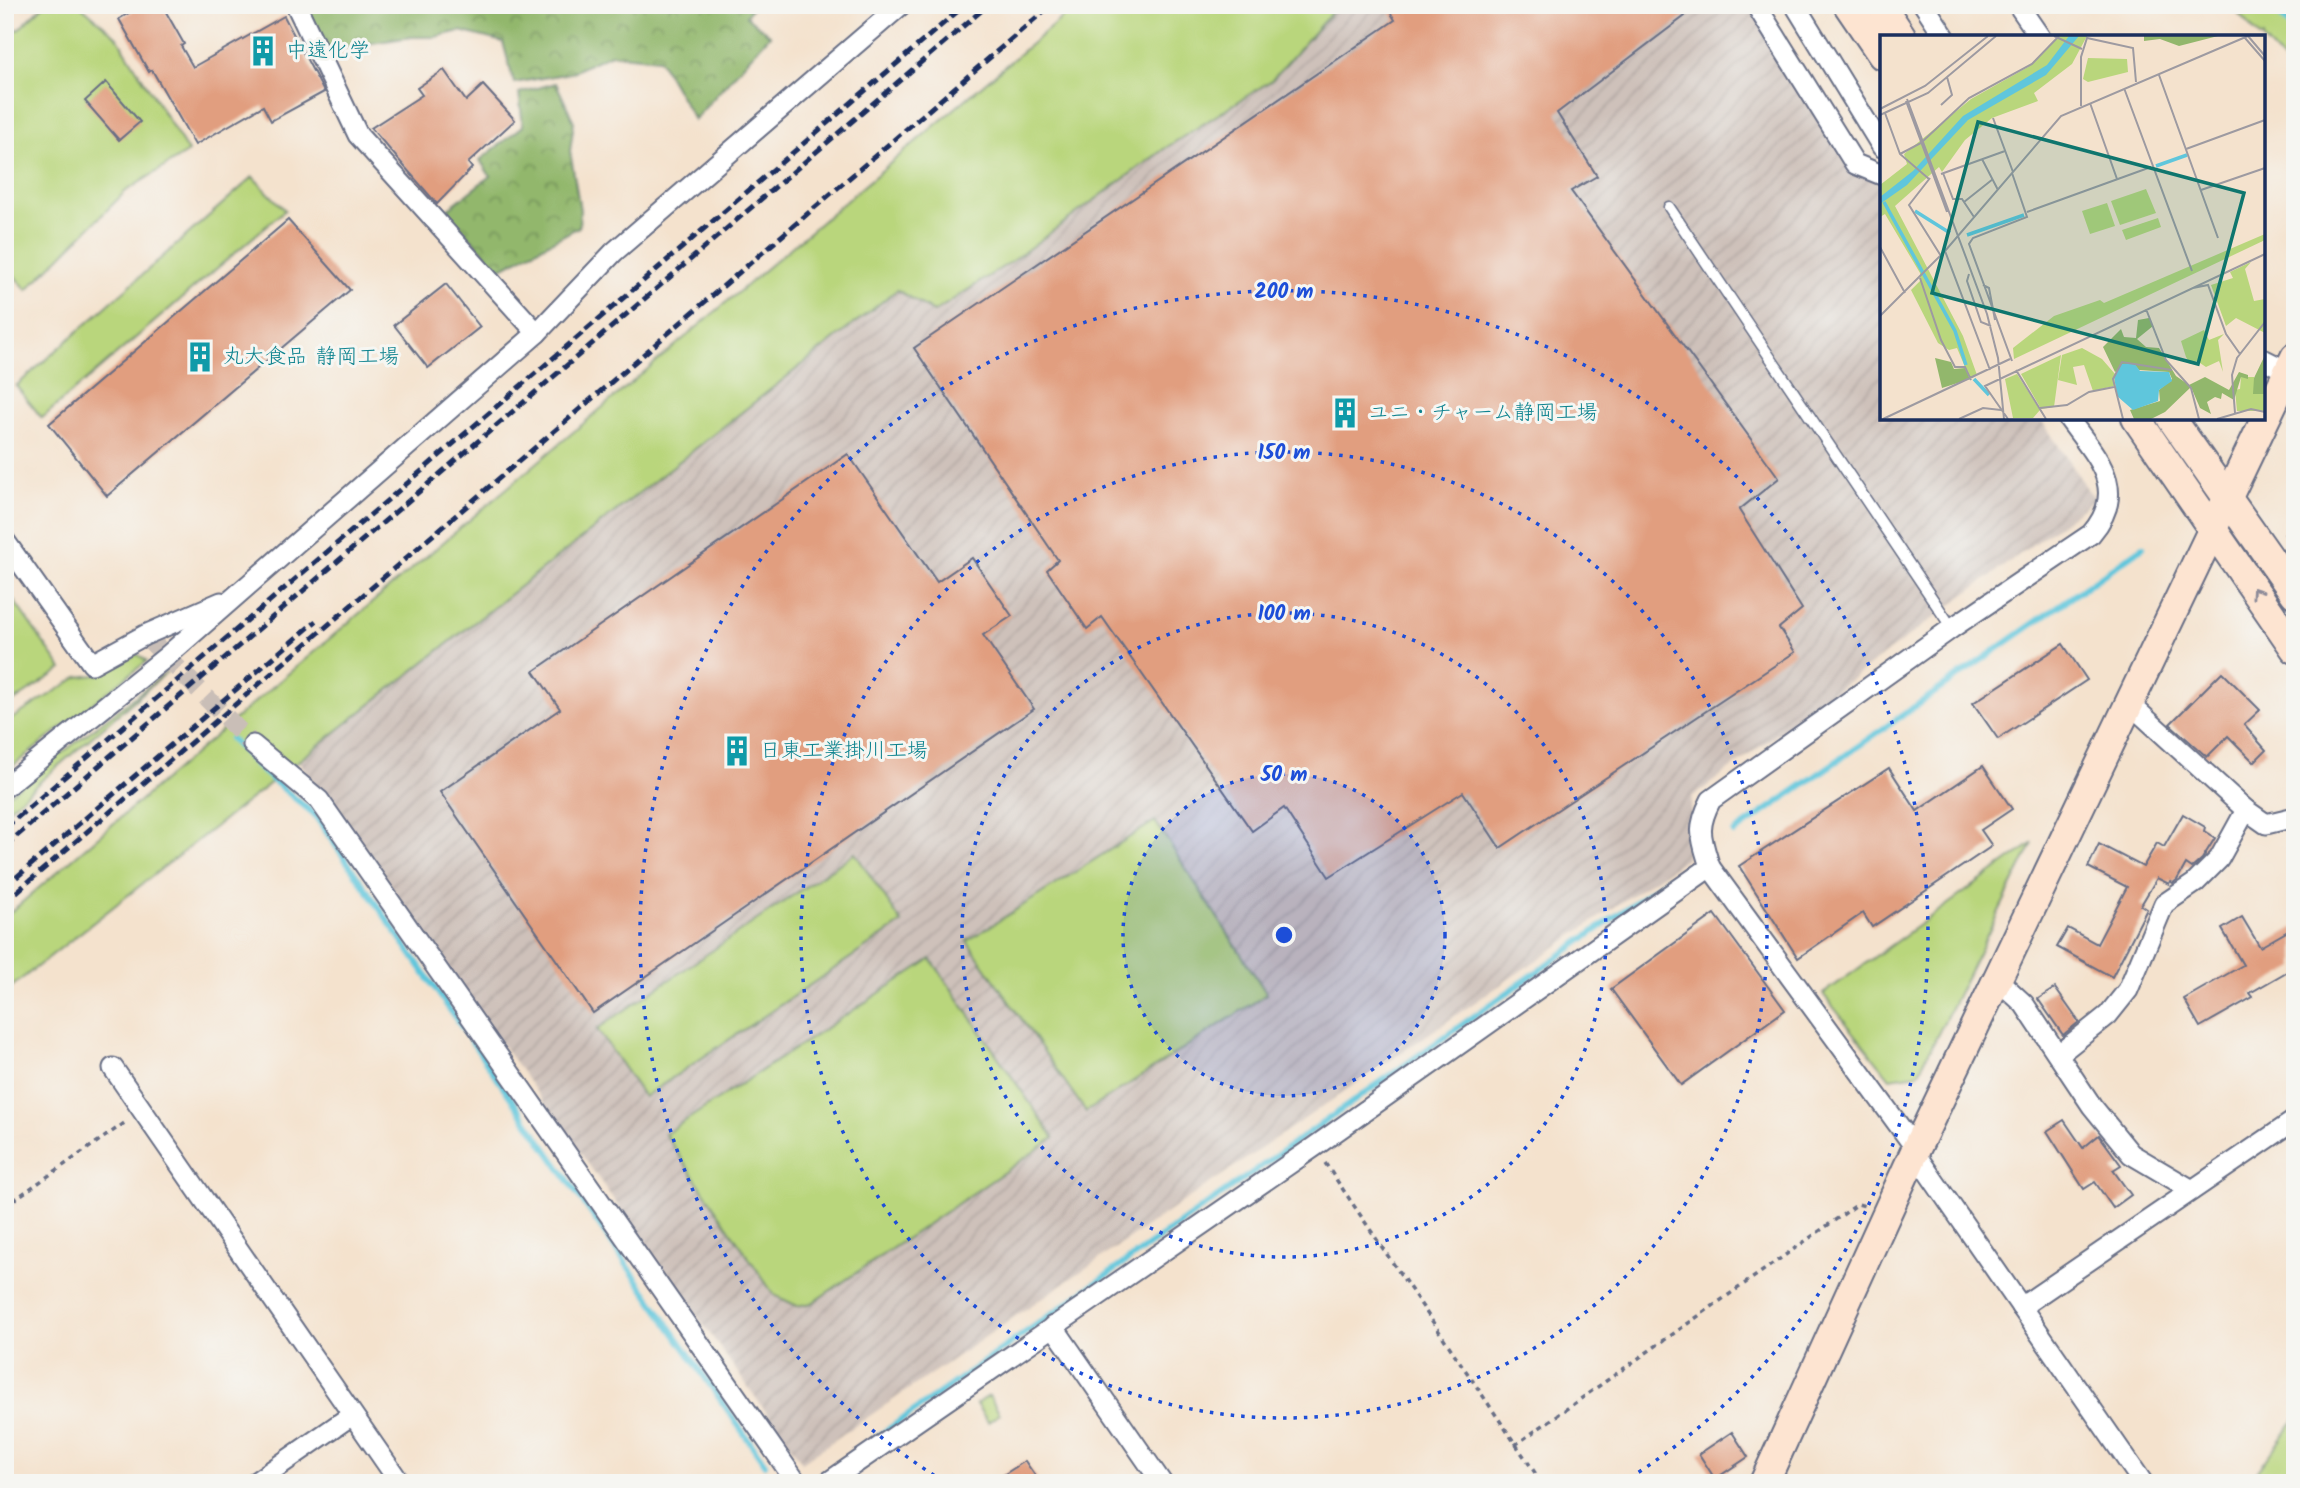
<svg xmlns="http://www.w3.org/2000/svg" width="2300" height="1488" viewBox="0 0 2300 1488" font-family="Kalam,'Klee One',sans-serif">
<style>
.industrial{fill:url(#industrial-furrows)}
.green{fill:#b9d67c;stroke:#6a826d;stroke-width:2}
.forest{fill:url(#forest-crowns);stroke:#567365;stroke-width:2}
.lines{fill:none;stroke-linecap:round;stroke-linejoin:round}
.stream{stroke:#5fc6dc;stroke-width:6}
.building{fill:#e19e7f}
.street-tunnel{stroke:#c9beb7;stroke-width:19;stroke-dasharray:19 10;stroke-linecap:butt}
.lane-casing{stroke:#676e85;stroke-width:13}
.street-casing{stroke:#676e85;stroke-width:23}
.secondary-casing{stroke:#676e85;stroke-width:32}
.path{stroke:#676e85;stroke-width:3.5;stroke-dasharray:5 5;stroke-linecap:butt}
.lane{stroke:#fff;stroke-width:10}
.street{stroke:#fff;stroke-width:19}
.secondary{stroke:#fde4d1;stroke-width:28}
.rail{stroke:#1b2f5e;stroke-width:5;stroke-dasharray:10 5;stroke-linecap:butt}
.oneway{stroke:#8c8a98}
.ring{fill:none;stroke:#1d4ed8;stroke-width:3.5;stroke-dasharray:3.5 7}
.labels{text-anchor:middle;dominant-baseline:central;stroke-width:6;stroke-linejoin:round;paint-order:stroke}
.culture-label{font-size:21px;fill:#0d838f;stroke:#f6f6f2;text-anchor:start}
.inset-river{fill:none;stroke:#5fc6dc;stroke-width:3.5}
.inset-road{fill:none;stroke:#9d9aa1;stroke-width:2}
.view{fill:#0f766e;fill-opacity:0.15;stroke:#0f766e;stroke-width:3.5}
.inset-edge{fill:none;stroke:#1b2f5e;stroke-width:3.5}
.centre{fill:#1d4ed8;stroke:#f6f6f2;stroke-width:3.5}
.ring-label{font-size:21px;text-anchor:middle;font-weight:bold;fill:#1d4ed8;stroke:#f6f6f2;stroke-width:6;stroke-linejoin:round;paint-order:stroke}
</style>
<defs>
<pattern id="industrial-furrows" width="10" height="10" patternUnits="userSpaceOnUse" patternTransform="scale(1.75)"><rect width="10" height="10" fill="#cec1ba"/><path d="M-1 1l2-2M0 10L10 0M9 11l2-2" fill="none" stroke="#b0a6a2"/></pattern>
<pattern id="forest-crowns" width="20" height="18" patternUnits="userSpaceOnUse" patternTransform="scale(1.75)"><rect width="20" height="18" fill="#92b76c"/><path d="M2 6a3 3 0 1 1 6 0M12 15a3 3 0 1 1 6 0" fill="none" stroke="#76955c"/></pattern>
</defs>
<rect width="100%" height="100%" fill="#f6f6f2"/>
<filter id="ink" filterUnits="userSpaceOnUse"><feTurbulence type="fractalNoise" baseFrequency=".0143" numOctaves="2"/><feDisplacementMap in="SourceGraphic" scale="14" xChannelSelector="R" yChannelSelector="G"/><feConvolveMatrix kernelMatrix="1 2 1 2 8 2 1 2 1" color-interpolation-filters="sRGB"/></filter>
<filter id="wash" filterUnits="userSpaceOnUse"><feTurbulence type="fractalNoise" baseFrequency=".00686" numOctaves="4" result="noise"/><feDisplacementMap in="SourceGraphic" scale="28" xChannelSelector="R" yChannelSelector="G"/><feGaussianBlur stdDeviation="1.57" result="paint"/><feColorMatrix in="noise" values="0 0 0 0 0 0 0 0 0 0 0 0 0 0 0 0 0 1.4 0 .05"/><feComposite in="paint" operator="in"/></filter>
<g filter="url(#wash)">
<rect width="100%" height="100%" fill="#f4e2cd"/>
<!-- industrial -->
<polygon class="industrial" points="1143,5 1760,5 1882,185 1882,418 2040,418 2094,499 1692,797 1686,858 802,1462 281,736"/>
<!-- green -->
<g class="green">
<polygon points="44,5 80,5 117,37 188,152 126,191 27,290 5,266 5,25 18,30"/>
<polygon points="1077,5 1338,5 1272,80 1164,149 1012,261 934,312 897,290 5,992 5,917 243,712"/>
<polygon points="2230,5 2295,5 2295,73 2263,40 2263,37 2260,37"/>
<polygon points="253,177 285,210 42,418 16,386"/>
<polygon points="5,588 62,669 5,707"/>
<polygon points="137,654 147,661 5,772 5,723 78,677 96,675"/>
<polygon points="167,672 5,812 5,797"/>
<polygon points="1155,821 1267,994 1086,1112 967,941"/>
<polygon points="2033,843 1918,1074 1890,1078 1823,994"/>
<polygon points="855,853 902,923 644,1097 597,1029"/>
<polygon points="931,959 1054,1138 812,1303 797,1306 774,1295 665,1134"/>
<polygon points="989,1396 1000,1414 988,1422 976,1404"/>
<polygon points="2295,1420 2295,1483 2248,1483"/>
</g>
<!-- forest -->
<g class="forest">
<polygon points="299,5 754,5 746,16 770,35 694,120 659,59 611,54 570,73 514,83 503,42 460,31 435,37 412,37 345,47 329,59"/>
<polygon points="556,83 574,122 570,151 580,210 579,227 500,269 445,211 490,176 480,160 523,126 519,93"/>
</g>
<g class="lines">
<!-- stream -->
<g class="stream">
<polyline points="2271,5 2295,32"/>
<polyline points="2293,528 2295,528"/>
<polyline points="231,739 264,773 314,814 765,1464"/>
<polyline points="1734,833 2143,547"/>
<polyline points="876,1438 1670,878"/>
</g>
</g>
<g id="blocks">
<!-- building -->
<g class="building">
<polygon points="142,5 162,5 184,44 181,46 193,67 284,16 324,92 271,121 263,106 195,145 152,70 149,72 119,19"/>
<polygon points="1386,5 1677,5 1685,16 1557,113 1597,176 1571,191 1779,478 1739,510 1802,609 1779,628 1795,652 1500,848 1463,792 1329,877 1284,808 1252,831 1102,617 1087,629 1047,570 1058,560 914,348 1395,20"/>
<polygon points="444,70 466,101 483,85 515,120 468,163 472,168 437,204 371,128 422,95 417,88"/>
<polygon points="106,82 140,122 119,140 85,101"/>
<polygon points="288,220 350,290 107,496 49,424"/>
<polygon points="446,284 480,327 428,368 394,325"/>
<polygon points="848,454 937,582 972,558 1012,616 983,635 1034,709 593,1013 440,792 560,709 534,671"/>
<polygon points="2063,644 2087,680 1998,739 1973,703"/>
<polygon points="2222,672 2260,710 2244,725 2266,750 2254,762 2228,736 2207,757 2170,724"/>
<polygon points="1983,766 2012,809 1981,830 1992,846 1872,927 1863,913 1798,958 1739,866 1889,768 1917,811"/>
<polygon points="2183,814 2205,827 2204,831 2215,838 2202,859 2192,868 2186,864 2177,880 2173,883 2170,881 2169,884 2157,878 2141,905 2147,909 2112,977 2057,947 2068,928 2097,944 2127,887 2088,867 2099,844 2143,867 2157,843 2164,847"/>
<polygon points="1715,914 1785,1010 1681,1085 1611,989"/>
<polygon points="2242,917 2260,947 2295,927 2295,967 2250,993 2253,997 2200,1027 2184,999 2243,965 2222,929"/>
<polygon points="2055,988 2079,1022 2063,1035 2038,999"/>
<polygon points="2064,1120 2083,1148 2099,1135 2121,1165 2113,1170 2131,1195 2113,1208 2095,1182 2084,1189 2047,1131"/>
<polygon points="1732,1432 1748,1457 1715,1479 1699,1454"/>
<polygon points="1025,1461 1040,1483 991,1483"/>
</g>
</g>
</g>
<g filter="url(#ink)">
<use href="#blocks" fill-opacity="0" stroke="#676e85" stroke-width="2"/>
<g class="lines">
<!-- street-tunnel -->
<polyline class="street-tunnel" points="145,635 253,745"/>
<!-- lane casing -->
<g class="lane-casing">
<polyline id="lane" points="1669,207 1952,628"/>
</g>
<!-- street casing -->
<g class="street-casing">
<g id="street">
<polyline points="296,5 358,135 537,333"/>
<polyline points="1756,5 1855,164 1882,175"/>
<polyline points="1795,5 1882,147"/>
<polyline points="1924,5 1945,37"/>
<polyline points="2018,5 2040,37"/>
<polyline points="2263,359 2287,371"/>
<polyline points="5,541 92,664 145,635 221,602"/>
<polyline points="2129,703 2246,810 2266,824 2295,817"/>
<polyline points="253,745 319,800 797,1483"/>
<polyline points="5,787 166,657 238,594 537,333 614,252 901,5"/>
<polyline points="1998,980 2024,1004 2092,1106 2131,1154 2192,1190"/>
<polyline points="2059,1054 2108,1015 2128,990 2164,904 2195,883 2219,859 2246,810"/>
<polyline points="113,1068 400,1483"/>
<path d="M 1916,1149 L 1710,867 C 1701,837 1696,829 1711,800 L 1952,628 L 2091,534 C 2130,489 2096,457 2068,418"/>
<polyline points="1914,1152 2143,1483"/>
<polyline points="2021,1307 2295,1120"/>
<polyline points="1053,1326 1162,1483"/>
<polyline points="254,1483 352,1415"/>
<polyline points="827,1483 1314,1147 1710,867"/>
</g>
</g>
<!-- secondary casing -->
<g class="secondary-casing">
<g id="secondary">
<polyline points="1848,5 1882,55"/>
<polyline points="1881,5 1902,37"/>
<polyline points="2136,418 2295,649"/>
<polyline points="2171,418 2295,594"/>
<polyline points="1764,1483 1916,1149 2295,357"/>
</g>
</g>
<!-- path -->
<g class="path">
<polyline points="2284,533 2295,537"/>
<polyline points="1325,1163 1542,1483"/>
<polyline points="5,1206 126,1122"/>
<polyline points="1515,1445 1858,1204 1865,1206"/>
<polyline points="2282,1483 2295,1468"/>
</g>
<!-- lane -->
<use href="#lane" class="lane"/>
<!-- street -->
<use href="#street" class="street"/>
<!-- secondary -->
<use href="#secondary" class="secondary"/>
<!-- rail -->
<g class="rail">
<polyline points="5,828 965,5"/>
<polyline points="5,846 988,5"/>
<polyline points="5,887 316,621"/>
<polyline points="5,902 1051,5"/>
</g>
</g>
<!-- one-way arrows -->
<defs><path id="oneway-chevron" d="M-2-3.5L2.5 0L-2 3.5" fill="none" stroke-width="1.6" stroke-linecap="round" stroke-linejoin="round" transform="scale(1.75)"/></defs>
<use class="oneway" href="#oneway-chevron" transform="translate(2256 592) rotate(-124)"/>
</g>
<!-- distance rings -->
<circle cx="1284" cy="935" r="161" fill="#1d4ed8" fill-opacity=".12"/>
<g class="ring">
<circle cx="1284" cy="935" r="161"/>
<circle cx="1284" cy="935" r="322"/>
<circle cx="1284" cy="935" r="483"/>
<path d="M943 1481A644 644 0 1 1 1625 1481"/>
</g>
<!-- icons -->
<defs>
<g id="building-bare" transform="scale(2.415)"><path d="M-4-6H4V6H1V3H-1V6H-4ZM-2.5-4.3h1.7v1.8h-1.7ZM.8-4.3h1.7v1.8H.8ZM-2.5-1h1.7V.8h-1.7ZM.8-1h1.7V.8H.8Z" fill="#0f9aa8" stroke="#f6f6f2" stroke-width="2.5" paint-order="stroke"/></g>
</defs>
<g fill-rule="evenodd">
<use href="#building-bare" x="263" y="51"/>
<use href="#building-bare" x="200" y="357"/>
<use href="#building-bare" x="1345" y="413"/>
<use href="#building-bare" x="737" y="751"/>
</g>
<g class="labels">
<!-- culture labels -->
<g class="culture-label">
<text x="286" y="51">中遠化学</text>
<text x="223" y="357">丸大食品 静岡工場</text>
<text x="1368" y="413">ユニ・チャーム静岡工場</text>
<text x="760" y="751">日東工業掛川工場</text>
</g>
</g>
<!-- overview -->
<g transform="translate(1880 35)">
<rect width="385" height="385" fill="#f4e2cd"/>
<path d="M 180,1 L 207,1 L 192,29 L 154,58 L 158,66 L 112,83 L 85,105 L 62,137 L 59,132 L 15,171 L 83,301 L 97,340 L 90,344 L 77,313 L 69,315 L 58,308 L 31,255 L 40,246 L 40,238 L 5,179 L 0,182 L 0,150 L 27,129 L 24,119 L 91,64 L 148,32 ZM 208,23 L 247,24 L 248,37 L 208,47 L 203,44 ZM 266,154 L 276,178 L 240,190 L 231,166 ZM 227,168 L 235,191 L 210,199 L 202,176 ZM 278,183 L 281,192 L 246,205 L 242,195 ZM 385,199 L 385,205 L 134,324 L 133,313 L 174,281 L 220,265 L 224,268 ZM 371,227 L 365,234 L 374,266 L 385,264 L 385,298 L 356,283 L 346,291 L 331,250 L 353,243 L 350,237 ZM 324,295 L 329,305 L 344,299 L 338,305 L 343,337 L 339,326 L 326,332 L 317,326 L 310,329 L 306,322 L 301,306 ZM 202,313 L 222,324 L 235,339 L 234,351 L 213,356 L 204,330 L 193,332 L 197,350 L 178,345 L 182,320 ZM 181,320 L 174,372 L 161,374 L 141,339 ZM 137,339 L 160,375 L 153,383 L 133,383 L 125,344 ZM 361,342 L 374,342 L 374,358 L 385,358 L 385,376 L 357,376 L 355,355 L 360,354 Z" fill="#b9d67c"/>
<path d="M 264,1 L 338,1 L 299,11 L 280,4 L 264,6 ZM 269,283 L 273,291 L 257,304 L 266,312 L 279,313 L 296,341 L 309,350 L 325,342 L 349,355 L 359,337 L 368,340 L 368,344 L 361,342 L 354,365 L 342,358 L 341,364 L 335,362 L 327,367 L 331,379 L 320,373 L 311,352 L 285,377 L 271,384 L 254,384 L 250,375 L 280,366 L 279,355 L 292,344 L 289,337 L 259,335 L 253,328 L 235,337 L 223,312 L 241,294 L 244,302 L 256,303 L 258,285 ZM 385,320 L 385,359 L 373,359 L 374,343 ZM 55,323 L 71,327 L 74,334 L 85,333 L 90,344 L 62,353 Z" fill="#92b76c"/>
<path d="M 189,1 L 199,1 L 166,40 L 88,85 L 27,150 L 0,169 L 0,162 L 33,136 L 83,81 L 167,30 ZM 254,328 L 260,336 L 289,337 L 292,346 L 279,355 L 278,366 L 253,375 L 237,361 L 234,341 L 242,329 Z" fill="#5fc6dc"/>
<path class="inset-river" d="M 276,131 L 307,120M 4,167 L 75,296 L 86,330M 35,176 L 70,198M 87,200 L 144,180M 94,344 L 109,360"/>
<path class="inset-road" d="M 174,1 L 202,14M 368,1 L 385,21M 365,3 L 385,26M 279,40 L 338,203M 244,53 L 312,236M 27,64 L 107,279 L 118,323 L 124,384M 26,66 L 67,177M 210,68 L 237,144M 61,70 L 72,60 L 67,42M 201,71 L 201,22 L 207,3 L 253,13 L 256,47M 0,74 L 45,51 L 108,1M 5,78 L 20,119 L 49,144M 0,80 L 48,58 L 116,1M 113,83 L 133,137M 306,114 L 385,85M 20,119 L 41,108 L 89,63 L 152,29 L 179,1M 102,124 L 118,155M 63,138 L 73,164 L 82,164 L 94,182M 61,139 L 125,116M 50,143 L 29,170 L 61,221M 321,155 L 385,133M 84,167 L 113,144M 147,177 L 271,132M 0,212 L 25,258M 65,216 L 110,335M 89,239 L 87,246 L 101,287 L 111,291M 40,243 L 61,305 L 75,332 L 85,332 L 91,345M 103,250 L 109,253 L 115,285M 313,253 L 328,250 L 346,299 L 360,319M 266,274 L 286,325 L 311,353 L 319,384M 0,281 L 65,216 L 181,81 L 368,1M 132,326 L 89,209 L 93,203 L 147,182 L 132,138M 136,335 L 166,384M 160,373 L 187,370 L 209,357 L 234,352M 355,378 L 352,340 L 357,323 L 385,287M 3,384 L 130,324M 79,384 L 103,373 L 121,375M 128,384 L 105,351 L 385,219M 243,384 L 233,344 L 242,327 L 292,335M 337,384 L 371,374 L 385,377"/>
<path class="view" d="M 98,87 L 364,158 L 318,329 L 52,258 Z"/>
<rect width="385" height="385" class="inset-edge"/>
</g>
<circle cx="1284" cy="935" r="10" class="centre"/>
<g class="ring-label">
<text x="1284" y="298">200 m</text>
<text x="1284" y="459">150 m</text>
<text x="1284" y="620">100 m</text>
<text x="1284" y="781">50 m</text>
</g>
<!-- margin -->
<rect width="2300" height="1488" fill="none" stroke="#f6f6f2" stroke-width="28"/>
</svg>
